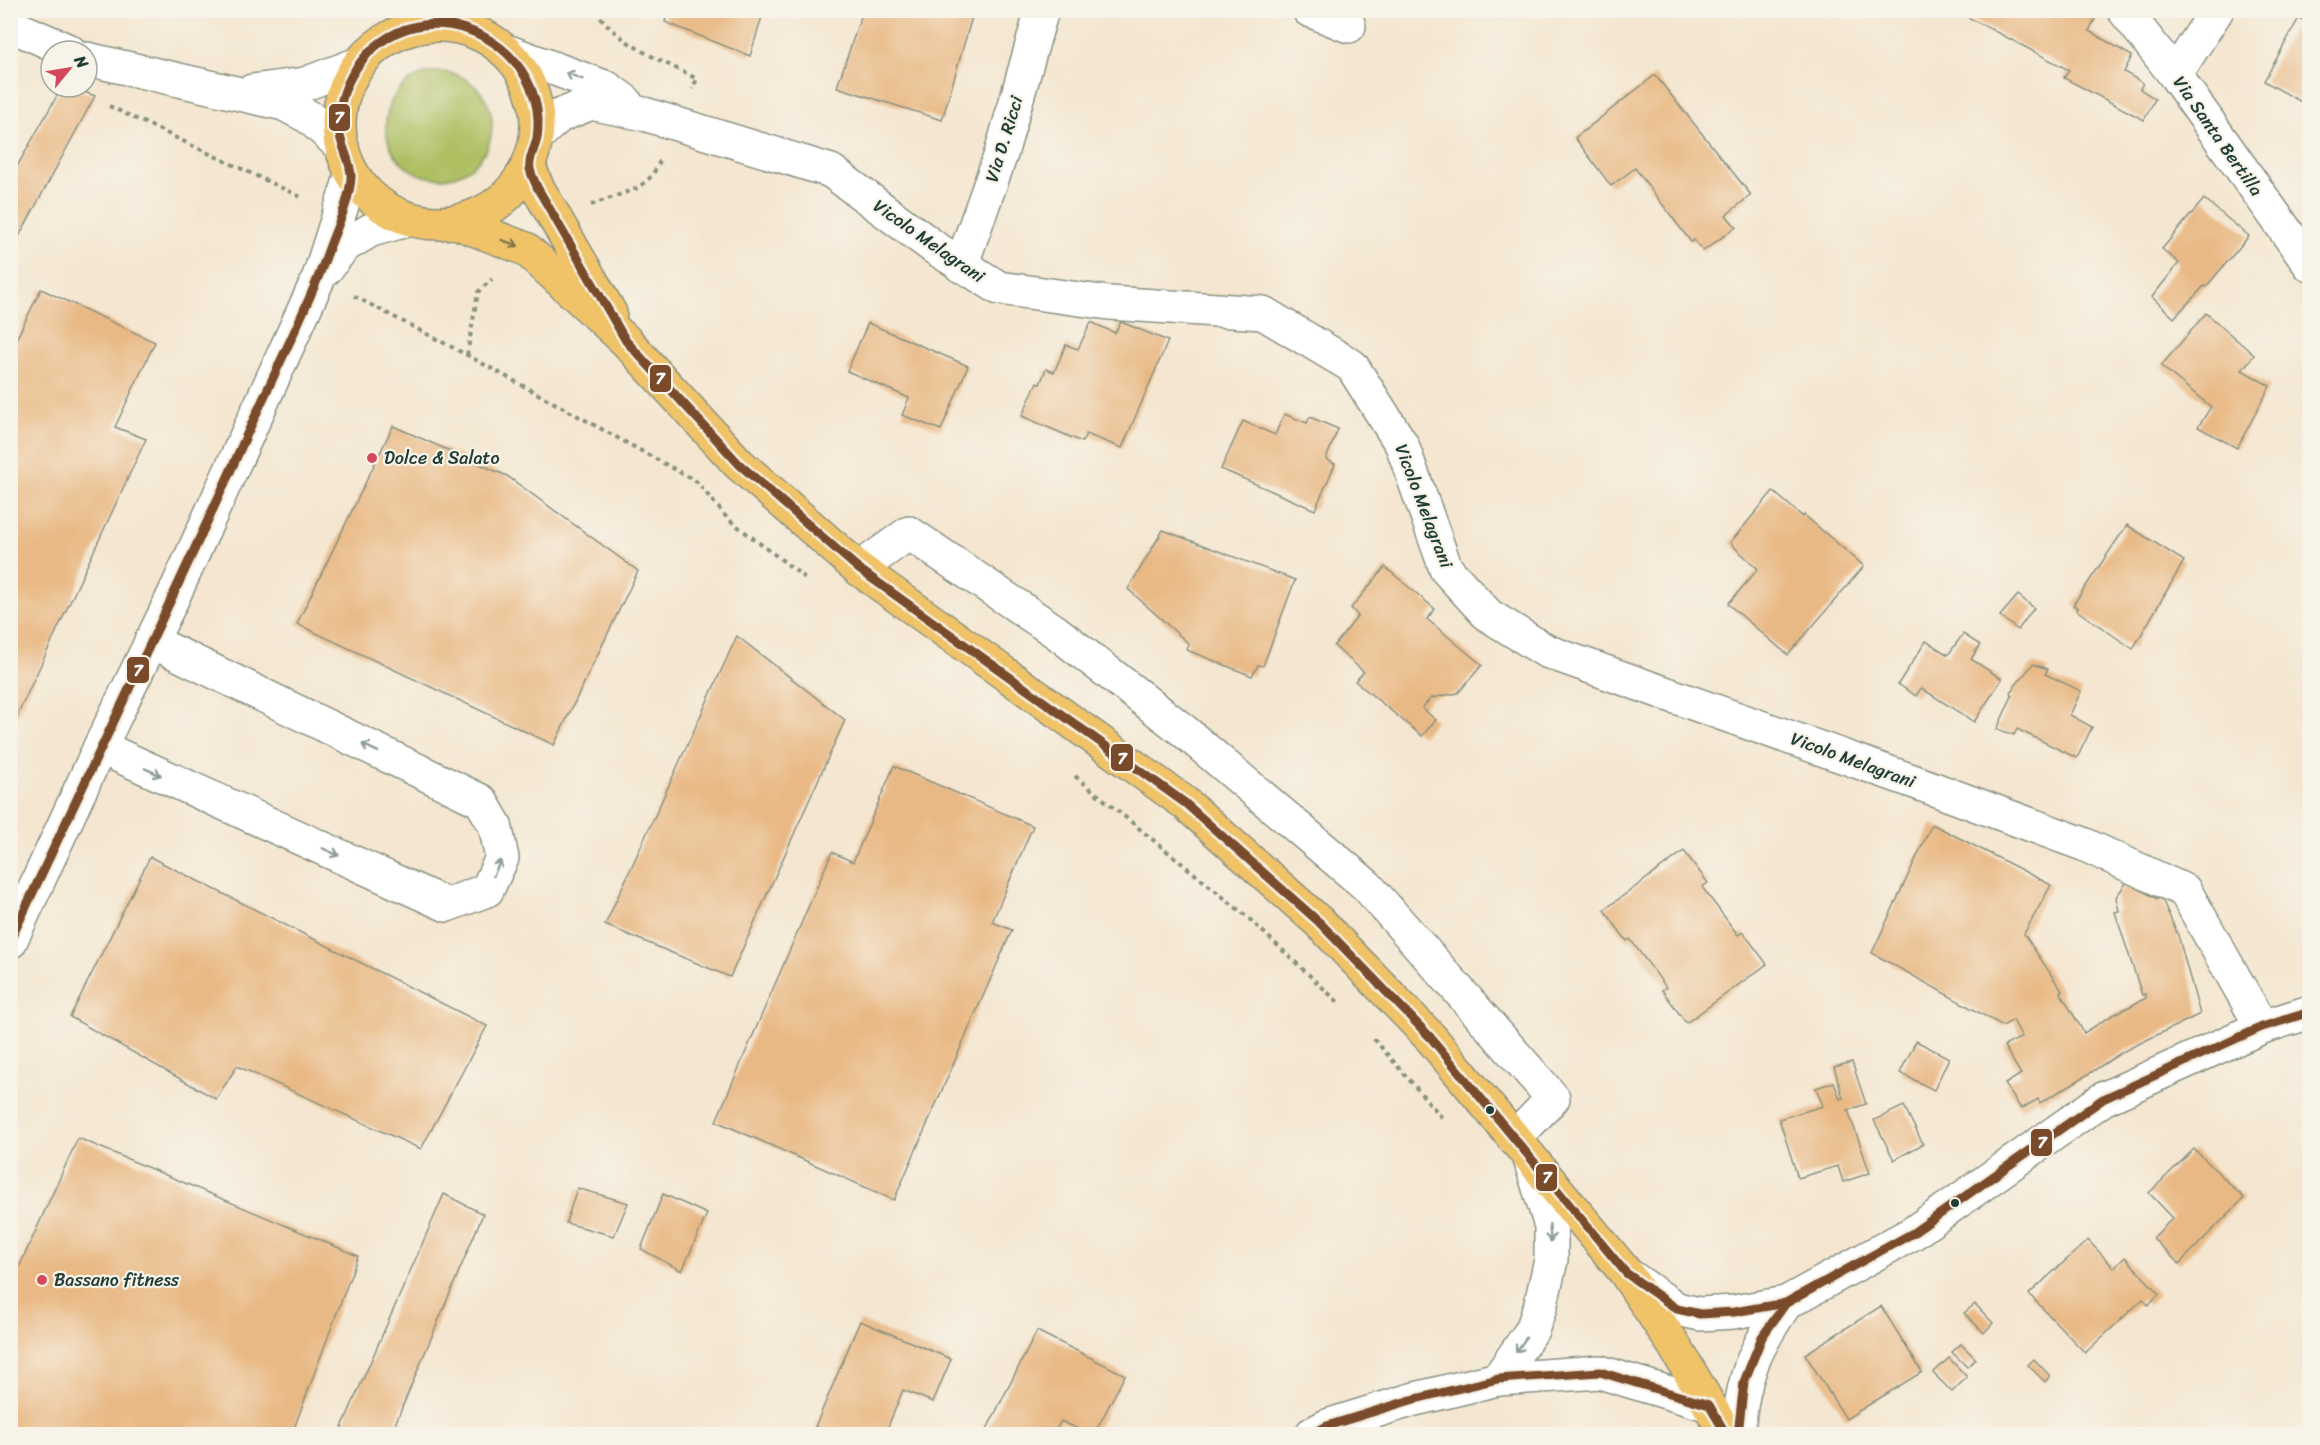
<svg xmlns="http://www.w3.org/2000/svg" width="2320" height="1445" viewBox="0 0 2320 1445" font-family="Sriracha,sans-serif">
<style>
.green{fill:#afc064;stroke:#677e4c;stroke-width:1.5}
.building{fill:#e9b985}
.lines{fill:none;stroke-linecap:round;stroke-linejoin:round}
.minor-casing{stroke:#8a9282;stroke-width:36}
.major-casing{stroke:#8a9282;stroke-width:36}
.path{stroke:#8a9282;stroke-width:4;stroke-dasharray:4.5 4.5;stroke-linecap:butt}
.minor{stroke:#fff;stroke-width:33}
.major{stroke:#f0c369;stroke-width:33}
.bus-1-casing{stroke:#f7f3e8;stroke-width:14}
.bus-1{stroke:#7a4b2a;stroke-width:9}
.oneway{stroke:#8f9e9a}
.oneway2{stroke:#7d794c}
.poi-dot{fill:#d1495b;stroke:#f7f3e8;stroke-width:2}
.bus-dot{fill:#1f3d34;stroke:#f7f3e8;stroke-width:2}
.labels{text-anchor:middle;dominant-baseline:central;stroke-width:4.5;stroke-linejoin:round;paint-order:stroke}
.street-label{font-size:18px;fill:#1f3d34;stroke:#f7f3e8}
.poi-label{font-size:18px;fill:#1f3d34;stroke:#f7f3e8;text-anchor:start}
.line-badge{stroke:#f7f3e8;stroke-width:2}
.badge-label{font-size:16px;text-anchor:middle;font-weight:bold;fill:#fff}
</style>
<rect width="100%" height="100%" fill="#f7f3e8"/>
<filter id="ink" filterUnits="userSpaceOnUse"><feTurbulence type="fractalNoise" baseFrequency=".0167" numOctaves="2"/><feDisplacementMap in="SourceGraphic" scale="12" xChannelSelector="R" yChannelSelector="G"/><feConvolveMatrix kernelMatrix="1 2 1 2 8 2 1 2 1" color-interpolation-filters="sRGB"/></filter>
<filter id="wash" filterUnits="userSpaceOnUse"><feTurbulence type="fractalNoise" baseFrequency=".008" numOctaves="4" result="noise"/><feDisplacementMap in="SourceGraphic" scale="24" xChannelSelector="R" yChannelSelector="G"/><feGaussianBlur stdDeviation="1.35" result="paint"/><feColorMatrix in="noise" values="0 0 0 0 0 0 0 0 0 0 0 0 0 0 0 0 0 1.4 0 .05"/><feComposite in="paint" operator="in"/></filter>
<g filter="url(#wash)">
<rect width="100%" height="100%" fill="#f4e6d0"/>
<!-- green -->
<circle class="green" cx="439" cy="125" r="53"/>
<g id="blocks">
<!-- building -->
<g class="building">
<polygon points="668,10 764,10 750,56 665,22"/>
<polygon points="863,10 974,10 942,120 837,87"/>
<polygon points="1962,10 2080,10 2095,19 2089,31 2132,56 2124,72 2143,83 2140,89 2155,99 2144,120 2064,78 2069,70 1960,13"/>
<polygon points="2299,18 2310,24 2310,107 2264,81"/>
<polygon points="1655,75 1751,195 1726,215 1736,227 1703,251 1694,240 1691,242 1635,168 1611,186 1575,138"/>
<polygon points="62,87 71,87 95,96 10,253 10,179"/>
<polygon points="2204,199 2249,236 2206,287 2204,286 2174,318 2152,297 2179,263 2162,249"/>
<polygon points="41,289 155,342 115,427 146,439 10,731 10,352"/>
<polygon points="2206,313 2254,355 2242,370 2270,386 2237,448 2198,427 2211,407 2161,366"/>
<polygon points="1091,322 1115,333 1121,322 1168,341 1122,448 1086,434 1082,442 1022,416 1037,382 1040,384 1046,369 1054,372 1066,345 1078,349"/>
<polygon points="868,323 968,366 941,430 902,415 909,398 847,371"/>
<polygon points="1284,414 1307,423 1310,417 1338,429 1326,459 1335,464 1315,510 1221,469 1243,421 1275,435"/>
<polygon points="393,426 507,476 638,571 554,745 297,624"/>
<polygon points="1773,491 1803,517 1804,515 1864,566 1788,655 1728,604 1758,569 1730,543"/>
<polygon points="2127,525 2184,561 2133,649 2076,610 2078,608 2073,605"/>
<polygon points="1163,530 1295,580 1263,666 1258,665 1252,676 1187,650 1189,644 1128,589"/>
<polygon points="1385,567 1435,609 1427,619 1482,665 1458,693 1431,698 1422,708 1436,720 1422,736 1355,681 1364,672 1334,646 1358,616 1351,608"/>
<polygon points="2018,595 2034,608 2018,630 2000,616"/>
<polygon points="1963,634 1980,645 1971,659 2002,679 1974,722 1921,688 1916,696 1898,684 1926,641 1948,655"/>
<polygon points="737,636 845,720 730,977 605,925"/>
<polygon points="2033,664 2048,669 2045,674 2081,691 2070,715 2092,727 2077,758 2017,729 2014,735 1997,729 2012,696 2010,692"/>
<polygon points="894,766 1033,826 992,922 1012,930 894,1200 716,1121 832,852 853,862"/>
<polygon points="1932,824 2051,885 2024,934 2062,991 2060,992 2084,1033 2111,1016 2146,998 2145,994 2142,995 2115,912 2119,911 2116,897 2127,882 2157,899 2161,897 2178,935 2200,1014 2124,1051 2087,1075 2040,1103 2038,1099 2021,1109 2005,1084 2021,1074 2004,1046 2022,1037 2013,1020 2003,1026 1872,953"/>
<polygon points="1684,851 1708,883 1702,887 1738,935 1743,932 1767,964 1686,1023 1662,990 1666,987 1630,939 1627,941 1604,910"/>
<polygon points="150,857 487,1026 421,1149 237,1066 216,1099 70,1017"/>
<polygon points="1916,1041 1949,1058 1934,1090 1900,1073"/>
<polygon points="1852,1062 1866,1104 1848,1110 1870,1173 1843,1182 1838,1166 1798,1178 1779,1119 1823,1106 1816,1088 1834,1082 1840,1099 1843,1098 1834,1067"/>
<polygon points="1904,1106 1923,1144 1894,1160 1874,1120"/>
<polygon points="78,1138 358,1256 292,1434 10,1434 10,1287"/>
<polygon points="2194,1149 2244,1198 2179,1264 2153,1238 2173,1218 2149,1193"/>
<polygon points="577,1188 628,1203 614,1236 566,1223"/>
<polygon points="444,1194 483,1214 391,1434 339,1434"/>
<polygon points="663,1194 707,1214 682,1271 641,1249"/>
<polygon points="2088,1240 2114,1268 2125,1257 2159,1294 2148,1305 2143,1299 2085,1353 2029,1294"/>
<polygon points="1975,1304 1993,1323 1984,1333 1964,1313"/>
<polygon points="1881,1306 1922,1372 1846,1419 1805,1354"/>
<polygon points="860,1321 951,1359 933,1402 903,1390 885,1434 833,1434 815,1427"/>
<polygon points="1037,1331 1125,1375 1094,1434 1089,1434 1061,1421 1054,1434 997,1434 987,1429"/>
<polygon points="1961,1344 1976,1359 1967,1367 1952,1352"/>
<polygon points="1949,1358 1967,1377 1952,1392 1933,1373"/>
<polygon points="2034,1359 2050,1376 2045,1382 2028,1365"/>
</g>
</g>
</g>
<g filter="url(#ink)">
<use href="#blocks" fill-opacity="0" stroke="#8a9282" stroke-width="1.5"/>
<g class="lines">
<!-- minor casing -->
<g class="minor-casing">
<g id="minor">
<polyline points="1309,10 1349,26"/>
<polyline points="2124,10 2175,75 2310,265"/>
<polyline points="10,25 69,51"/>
<polyline points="509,52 607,88 625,101"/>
<polyline points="87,59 284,104 309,117 342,147"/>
<polyline points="2175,75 2217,10"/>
<polyline points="252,91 305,84 358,64"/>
<polyline points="537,136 559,116 591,103 644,114 831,171 935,248 999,288 1109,303 1263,313 1352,366 1402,445 1446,569 1488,615 1546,651 1915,782 2083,844 2185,891 2262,1027"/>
<polyline points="961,266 1001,154 1042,10"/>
<polyline points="326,269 344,246 371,230 407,220"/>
<polyline points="859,569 909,533 1056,632 1184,731 1367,886 1553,1098 1514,1139"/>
<polyline points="100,747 447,905 487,890 502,858 495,825 481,801 151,641"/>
<polyline points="10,942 100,747 173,597 319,277 352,174"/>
<polyline points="1628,1275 1677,1309 1700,1314 1734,1312 1786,1303 1913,1233 2103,1099 2262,1027 2310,1012"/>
<polyline points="1498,1379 1532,1330 1540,1308 1551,1260 1551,1226 1529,1156"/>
<polyline points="1312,1434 1327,1426 1411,1400 1498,1379 1600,1372 1709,1405"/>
<path d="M 1738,1434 C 1742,1378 1754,1349 1786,1303"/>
</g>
</g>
<!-- major casing -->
<g class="major-casing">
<g id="major">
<circle cx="438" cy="124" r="99"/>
<polyline points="529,166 537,187 610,313"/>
<polyline points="455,222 526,249 626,341 739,464 859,569 1185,803 1319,922 1431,1038 1626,1273 1674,1345 1726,1434"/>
</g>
</g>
<!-- path -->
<g class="path">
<path d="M 595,10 C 619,45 661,60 697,79 L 692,89"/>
<polyline points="109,106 303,198"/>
<polyline points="591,205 638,188 652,176 661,159"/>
<polyline points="354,296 467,355 696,481 728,519 808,580"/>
<polyline points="467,355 478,292 492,279"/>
<polyline points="1075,776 1245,915 1338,1002"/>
<polyline points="1374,1039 1444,1120"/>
</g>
<!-- minor -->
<use href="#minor" class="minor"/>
<!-- major -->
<use href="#major" class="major"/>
<!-- bus-1 casing -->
<g class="bus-1-casing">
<g id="bus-1">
<path d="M 10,941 C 85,781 162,622 235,461 C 253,420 272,380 291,339 C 303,312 316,285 326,257 C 334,232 349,205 351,178 C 352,162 340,146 339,129 C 336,80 374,31 423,25 C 480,18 535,62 538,119 C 538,125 538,132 537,138 C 535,149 528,158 530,169 C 531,175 535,181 537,187 L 626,341 L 739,464 L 859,569 L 1185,803 L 1319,922 L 1431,1038 L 1626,1273 L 1677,1309 L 1700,1314 L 1734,1312 L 1786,1303 L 1913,1233 L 2103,1099 L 2262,1027 L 2310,1012"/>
<polyline points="1312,1434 1327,1426 1411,1400 1498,1379 1600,1372 1709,1405 1726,1434"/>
<polyline points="1738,1434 1744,1382 1762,1337 1786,1303 1816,1286"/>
</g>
</g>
<!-- bus-1 -->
<use href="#bus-1" class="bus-1"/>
</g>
<!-- one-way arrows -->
<defs><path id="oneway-shaft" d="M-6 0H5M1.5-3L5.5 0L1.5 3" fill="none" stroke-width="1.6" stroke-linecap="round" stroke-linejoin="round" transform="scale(1.5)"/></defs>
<g class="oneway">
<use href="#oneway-shaft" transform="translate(574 76) rotate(-159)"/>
<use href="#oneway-shaft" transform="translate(370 748) rotate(-154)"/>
<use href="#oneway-shaft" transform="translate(153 772) rotate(24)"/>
<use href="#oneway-shaft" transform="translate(331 852) rotate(24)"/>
<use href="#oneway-shaft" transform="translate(497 868) rotate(-66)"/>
<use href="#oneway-shaft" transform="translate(1550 1233) rotate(86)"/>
<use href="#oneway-shaft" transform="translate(1521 1345) rotate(125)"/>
</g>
<use class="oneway2" href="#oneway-shaft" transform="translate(510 243) rotate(20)"/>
</g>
<!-- markers -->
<g class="poi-dot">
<circle cx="372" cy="458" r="6"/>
<circle cx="42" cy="1280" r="6"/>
</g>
<g class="bus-dot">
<circle cx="1490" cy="1110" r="5"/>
<circle cx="1955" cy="1203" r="5"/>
</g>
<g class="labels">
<!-- street labels -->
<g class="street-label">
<text transform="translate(2218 136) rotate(55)">Via Santa Bertilla</text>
<text transform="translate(1004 139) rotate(-73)">Via D. Ricci</text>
<text transform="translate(929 241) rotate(35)">Vicolo Melagrani</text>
<text transform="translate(1424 506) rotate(69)">Vicolo Melagrani</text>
<text transform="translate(1853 760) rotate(20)">Vicolo Melagrani</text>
</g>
<!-- poi labels -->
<g class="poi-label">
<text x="384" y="458">Dolce &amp; Salato</text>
<text x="54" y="1280">Bassano fitness</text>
</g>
</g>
<g class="line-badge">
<rect x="328" y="103" width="23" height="29" rx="6" fill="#7a4b2a"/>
<rect x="649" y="364" width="23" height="29" rx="6" fill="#7a4b2a"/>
<rect x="126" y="656" width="24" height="28" rx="6" fill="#7a4b2a"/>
<rect x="1110" y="743" width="24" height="29" rx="6" fill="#7a4b2a"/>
<rect x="2030" y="1128" width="23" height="29" rx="6" fill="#7a4b2a"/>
<rect x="1535" y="1163" width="23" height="29" rx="6" fill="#7a4b2a"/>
</g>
<g class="badge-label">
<text x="339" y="123">7</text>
<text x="660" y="384">7</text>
<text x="138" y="676">7</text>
<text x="1122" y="764">7</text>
<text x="2042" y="1148">7</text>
<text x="1547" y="1183">7</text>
</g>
<!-- margin -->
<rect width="2320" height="1445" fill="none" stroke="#f7f3e8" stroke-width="36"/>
<!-- north arrow -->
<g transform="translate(69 69) rotate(60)"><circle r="28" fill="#f7f3e8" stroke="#a1aaa0" stroke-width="1.5"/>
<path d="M0-4.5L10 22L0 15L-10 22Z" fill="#d1495b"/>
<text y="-9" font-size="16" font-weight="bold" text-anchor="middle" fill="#1f3d34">N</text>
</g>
</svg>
